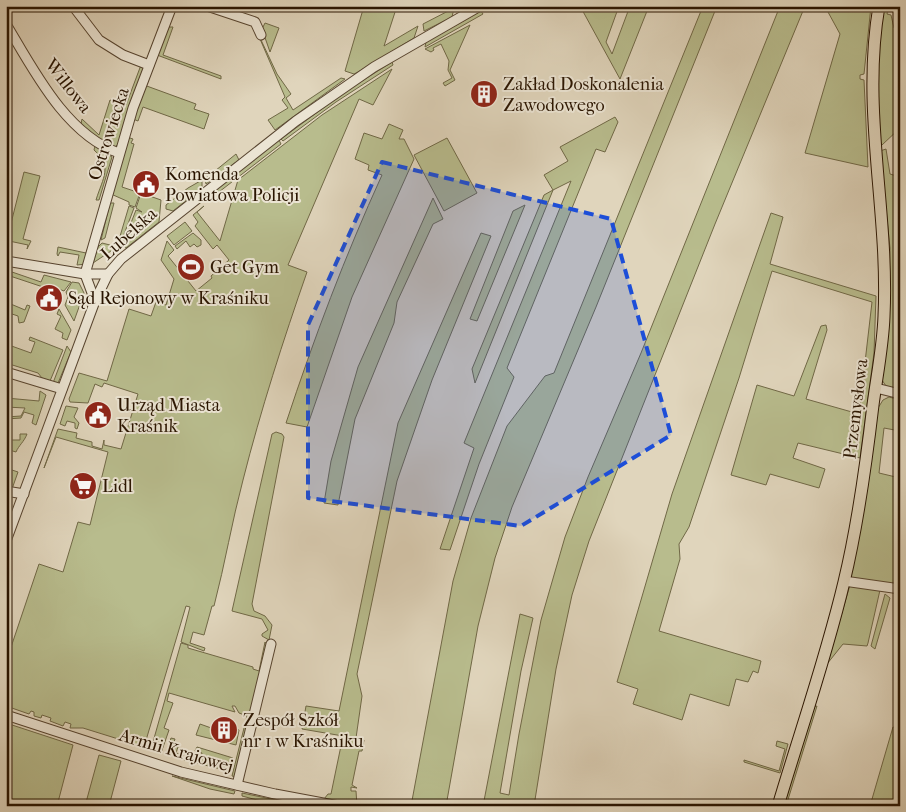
<svg xmlns="http://www.w3.org/2000/svg" width="906" height="812" viewBox="0 0 906 812" font-family="'IM FELL French Canon',serif">
<style>
.green{fill:#b8bc8d;stroke:#706846}
.lines{fill:none;stroke-linecap:round;stroke-linejoin:round}
.minor-casing{stroke:#57442f;stroke-width:11}
.major-casing{stroke:#291400;stroke-width:13}
.minor{stroke:#ebe4d3;stroke-width:9}
.major{stroke:#e0d5bc;stroke-width:11}
.marked{fill:#1d4ed8;fill-opacity:0.2;stroke:#1d4ed8;stroke-width:4;stroke-dasharray:10 6;stroke-linejoin:round}
.labels{text-anchor:middle;dominant-baseline:central;stroke-width:4;stroke-linejoin:round;paint-order:stroke}
.poi-label{font-size:18px;fill:#291400;stroke:#ebe4d3;text-anchor:start}
.street-label{font-size:18px;fill:#291400;stroke:#ebe4d3}
</style>
<rect width="100%" height="100%" fill="#e0d5bc"/>
<filter id="stains"><feTurbulence type="fractalNoise" baseFrequency=".004" numOctaves="4"/><feColorMatrix values="0 0 0 0 .2 0 0 0 0 .09 0 0 0 0 .02 0 0 0 .5 -.17"/></filter>
<radialGradient id="worn" r=".72"><stop offset=".6" stop-color="#630" stop-opacity="0"/><stop offset="1" stop-color="#630" stop-opacity=".3"/></radialGradient>
<!-- green -->
<g class="green">
<polygon points="200,6 253,23 277,74 291,94 286,98 293,110 341,78 345,79 275,130 268,120 288,108 282,100 285,97 254,25"/>
<polygon points="364,6 376,9 377,6 397,6 384,46 418,26 414,38 358,72 354,74 345,71"/>
<polygon points="580,6 619,6 606,42 612,54 630,6 649,6 620,79"/>
<polygon points="703,6 717,6 596,307 512,507 495,558 478,626 446,806 411,806 453,581 471,518 507,426 545,376 554,373"/>
<polygon points="780,6 805,6 715,224 589,541 572,595 556,669 534,806 483,806 520,614 533,618 521,671 500,793 509,795 519,734 541,620 565,537 588,477 641,353"/>
<polygon points="831,6 871,6 864,74 860,75 860,79 864,80 868,167 805,153 840,34 828,12"/>
<path d="M 883,6 L 889,6 L 887,14 L 891,15 L 894,28 L 900,31 L 900,128 L 882,145 C 871,127 881,31 883,6 Z"/>
<polygon points="454,8 452,17 424,31 423,24"/>
<polygon points="481,11 483,14 425,47 426,42"/>
<polygon points="265,23 279,28 270,52 262,29"/>
<polygon points="470,25 450,70 455,80 445,86 443,83 452,78 448,70 449,61 441,44 433,48 434,50 431,52 425,49"/>
<polygon points="167,27 173,27 163,55 221,76 221,79 157,55"/>
<polygon points="392,62 393,65 336,102 283,141 281,139 346,91"/>
<polygon points="141,65 145,67 119,143 115,147 104,144 81,124 82,119 99,135 110,100 126,105"/>
<path d="M 392,69 L 373,105 L 359,99 L 288,265 L 307,272 C 283,341 261,409 243,480 C 232,521 225,564 214,606 L 212,606 L 204,635 L 193,632 L 190,643 L 205,648 L 204,651 L 181,642 L 190,607 L 186,606 L 144,747 L 83,728 L 70,728 L 71,724 L 65,722 L 63,726 L 50,721 L 51,718 L 42,715 L 41,718 L 34,716 L 34,712 L 31,711 L 29,714 L 6,706 L 6,693 L 10,680 L 6,675 L 6,662 L 39,564 L 63,572 L 78,522 L 90,525 L 108,452 L 56,437 L 44,468 L 58,429 L 77,433 L 76,438 L 92,442 L 92,446 L 102,449 L 104,440 L 104,445 L 121,449 L 138,394 L 104,383 L 102,387 L 95,384 L 88,403 L 70,402 L 69,399 L 79,373 L 107,381 L 129,309 L 151,316 L 156,302 L 166,305 L 174,279 L 161,260 L 167,241 L 174,250 L 168,256 L 196,291 L 212,278 L 211,276 L 229,260 L 217,245 L 213,249 L 195,226 L 198,222 L 193,215 L 204,206 L 197,212 L 220,241 L 238,180 L 322,115 Z"/>
<polygon points="144,85 196,104 194,109 209,114 204,129 143,107 138,121 133,119"/>
<polygon points="615,117 618,122 605,152 596,149 507,368 514,377 479,464 450,550 440,549 474,448 464,443 571,181 553,190 475,383 472,369 544,195 553,190 544,175 568,161 560,147"/>
<path d="M 389,124 L 403,130 L 399,139 L 404,139 L 414,159 L 352,297 L 307,427 L 286,423 C 314,338 345,256 382,175 L 368,170 L 369,165 L 355,159 L 364,133 L 382,139 Z"/>
<polygon points="127,137 133,139 131,143 134,144 122,187 140,193 135,207 129,205 129,202 111,194"/>
<polygon points="447,138 477,193 444,211 414,155"/>
<polygon points="279,140 281,144 206,202 206,197"/>
<path d="M 95,146 L 112,157 L 99,200 L 96,200 C 103,177 113,167 94,150 Z"/>
<polygon points="886,149 890,174 900,177 900,201 896,203 900,226 900,390 886,386 882,380 889,300 890,248 880,151"/>
<polygon points="236,154 239,160 206,184 205,179"/>
<polygon points="24,172 40,176 23,239 31,241 27,249 28,245 9,241 8,245 6,243"/>
<polygon points="202,180 202,188 173,211 166,209 166,205 188,188"/>
<polygon points="141,193 161,200 159,222 126,248 122,246 136,210 142,212 136,208"/>
<polygon points="433,198 443,219 433,224 397,302 394,323 355,419 338,505 324,503 331,461 358,367"/>
<polygon points="110,203 114,203 105,238 101,240"/>
<polygon points="525,205 477,321 470,319 513,211"/>
<polygon points="129,206 134,208 120,245 93,263 98,247 102,243 114,246 118,243"/>
<polygon points="771,213 783,217 770,264 876,296 874,353 860,458 798,443 793,458 825,469 819,488 770,474 766,485 731,475 757,385 794,396 821,326 826,325 827,330 806,399 859,414 872,302 772,271 739,378 689,527 679,544 680,559 659,631 761,661 758,673 753,671 748,682 736,679 729,706 690,694 682,720 633,704 638,689 617,682 672,494"/>
<polygon points="185,222 192,231 174,245 167,236"/>
<polygon points="193,233 201,240 201,245 197,247 194,244 190,247 186,241 177,249 175,246"/>
<polygon points="481,233 491,236 432,380 397,481 357,674 362,696 356,738 364,740 362,751 359,751 352,785 357,788 351,787 351,791 356,791 357,806 345,806 324,799 328,794 331,794 343,736 302,729 306,706 339,711 398,423"/>
<polygon points="89,245 90,247 86,264 77,265 79,255 60,252 58,256 57,254 58,247 86,253"/>
<polygon points="12,272 41,282 44,275 71,282 64,291 56,288 55,291 10,276"/>
<polygon points="72,282 79,283 84,293 74,321 65,305 68,297 66,292"/>
<polygon points="6,302 25,310 27,305 30,306 24,322 19,323 18,316 9,313 6,317"/>
<polygon points="59,309 71,330 67,340 62,338 63,333 55,329 61,316 57,314"/>
<polygon points="30,337 63,350 50,381 42,378 38,373 6,363 6,344 31,353 35,342 29,340"/>
<polygon points="67,346 71,352 58,383 53,383"/>
<polygon points="40,391 46,395 36,425 32,423 34,415 24,412 21,418 6,419 6,417 21,416 25,408 6,407 6,398 39,401"/>
<polygon points="889,397 900,400 900,431 884,428 879,473 900,478 900,587 850,578 878,408 883,400"/>
<polygon points="66,406 78,408 74,417 79,423 77,429 75,428 75,423 67,421 65,426 60,424"/>
<polygon points="276,432 282,434 284,437 252,604 254,611 265,616 272,625 269,640 262,636 262,634 268,630 262,619 232,611 272,434"/>
<path d="M 20,434 L 27,434 C 24,442 19,445 16,452 L 6,449 L 6,440 L 20,440 Z"/>
<polygon points="6,468 18,472 12,489 6,487"/>
<polygon points="850,585 880,590 868,643 867,646 843,644 827,664"/>
<polygon points="885,594 890,598 875,649 871,646"/>
<polygon points="265,642 267,645 237,777 232,776 247,716 239,713 235,706 232,706 235,712 169,693 167,701 173,703 164,728 169,730 161,753 151,749 181,643 188,645 188,648 253,667 253,669 259,671"/>
<polygon points="817,706 786,806 782,806 813,707"/>
<polygon points="6,723 73,745 57,806 6,806"/>
<polygon points="200,724 228,734 231,726 239,730 236,745 196,735"/>
<polygon points="893,727 900,729 900,806 870,806"/>
<polygon points="171,738 175,739 173,745 178,747 176,753 183,755 182,759 166,754"/>
<polygon points="777,741 788,744 780,773 744,762 744,760 779,771 785,749 776,746"/>
<polygon points="197,747 233,758 229,771 184,760 186,756 193,758 194,755 201,757 202,753 195,751"/>
<polygon points="99,755 121,761 109,806 85,806"/>
<polygon points="172,776 235,791 234,794 210,789"/>
<polygon points="242,793 276,800 276,804 260,806 261,801 242,796"/>
</g>
<g class="lines">
<!-- minor casing -->
<g class="minor-casing">
<g id="minor">
<polyline points="73,6 99,40 123,55 149,65"/>
<polyline points="207,6 255,22 261,35"/>
<path d="M 6,24 C 33,69 66,135 119,153"/>
<polyline points="6,261 85,274 108,274"/>
<polyline points="85,274 133,108 172,6"/>
<polyline points="85,274 95,301"/>
<polyline points="6,372 62,389"/>
<polyline points="876,388 900,394"/>
<polyline points="6,491 24,494"/>
<polyline points="6,541 95,301 108,274 121,259 296,121 374,67 480,6"/>
<polyline points="844,581 900,589"/>
<polyline points="6,715 181,772 275,794 339,806"/>
<polyline points="237,785 271,644"/>
</g>
</g>
<!-- major casing -->
<g class="major-casing">
<path id="major" d="M 778,806 C 800,732 826,658 844,582 C 858,524 866,465 873,405 C 877,375 883,346 884,316 C 889,211 861,111 879,6"/>
</g>
<!-- minor -->
<use href="#minor" class="minor"/>
<!-- major -->
<use href="#major" class="major"/>
</g>
<!-- marked area -->
<path class="marked" d="M 382,162 L 611,219 L 671,435 L 521,526 L 308,498 L 308,325 Z"/>
<!-- icons -->
<defs>
<g id="building-disc" transform="scale(1.4375)"><circle r="9.5" fill="#8f2418" stroke="#ebe4d3"/><path d="M-4-6H4V6H1V3H-1V6H-4ZM-2.5-4.3h1.7v1.8h-1.7ZM.8-4.3h1.7v1.8H.8ZM-2.5-1h1.7V.8h-1.7ZM.8-1h1.7V.8H.8Z" fill="#fff"/></g>
<g id="civic-disc" transform="scale(1.4375)"><circle r="9.5" fill="#8f2418" stroke="#ebe4d3"/><path d="M-.6-6.5H3V-4.5H.6V-3L4-1V1h2V6H-6V1h2V-1L-.6-3ZM-1.2 2.5V6h2.4V2.5Z" fill="#fff"/></g>
<g id="stadium-disc" transform="scale(1.4375)"><circle r="9.5" fill="#8f2418" stroke="#ebe4d3"/><path d="M0-5a6.5 5 0 1 0 0 10a6.5 5 0 1 0 0-10ZM-3.5-1.8h7v3.6h-7Z" fill="#fff"/></g>
<g id="supermarket-disc" transform="scale(1.4375)"><circle r="9.5" fill="#8f2418" stroke="#ebe4d3"/><path d="M-6-5.5h2.5l.6 2H6L4.5 2H-2.5L-4.4-4H-6ZM-1.5 3.2a1.3 1.3 0 1 0 .1 0ZM3 3.2a1.3 1.3 0 1 0 .1 0Z" fill="#fff"/></g>
</defs>
<g fill-rule="evenodd">
<use href="#building-disc" x="484" y="94"/>
<use href="#civic-disc" x="146" y="184"/>
<use href="#stadium-disc" x="191" y="267"/>
<use href="#civic-disc" x="49" y="298"/>
<use href="#civic-disc" x="98" y="415"/>
<use href="#supermarket-disc" x="83" y="486"/>
<use href="#building-disc" x="224" y="730"/>
</g>
<g class="labels">
<!-- poi labels -->
<g class="poi-label">
<text x="503" y="84">Zakład Doskonalenia<tspan x="503" dy="21">Zawodowego</tspan></text>
<text x="165" y="174">Komenda<tspan x="165" dy="21">Powiatowa Policji</tspan></text>
<text x="210" y="267">Get Gym</text>
<text x="68" y="298">Sąd Rejonowy w Kraśniku</text>
<text x="117" y="405">Urząd Miasta<tspan x="117" dy="21">Kraśnik</tspan></text>
<text x="102" y="486">Lidl</text>
<text x="243" y="720">Zespół Szkół<tspan x="243" dy="21">nr 1 w Kraśniku</tspan></text>
</g>
<!-- street labels -->
<g class="street-label">
<text transform="translate(68 86) rotate(52)">Willowa</text>
<text transform="translate(109 134) rotate(-72)">Ostrowiecka</text>
<text transform="translate(129 234) rotate(-42)">Lubelska</text>
<text transform="translate(856 409) rotate(-83)">Przemysłowa</text>
<text transform="translate(176 751) rotate(16)">Armii Krajowej</text>
</g>
</g>
<!-- margin -->
<rect width="906" height="812" fill="none" stroke="#e0d5bc" stroke-width="25"/>
<rect x="8" y="8" width="891" height="797" fill="none" stroke="#291400" stroke-width="2.5"/>
<rect x="12" y="12" width="881" height="787" fill="none" stroke="#291400"/>
<rect width="100%" height="100%" filter="url(#stains)"/>
<rect width="100%" height="100%" fill="url(#worn)"/>
</svg>
